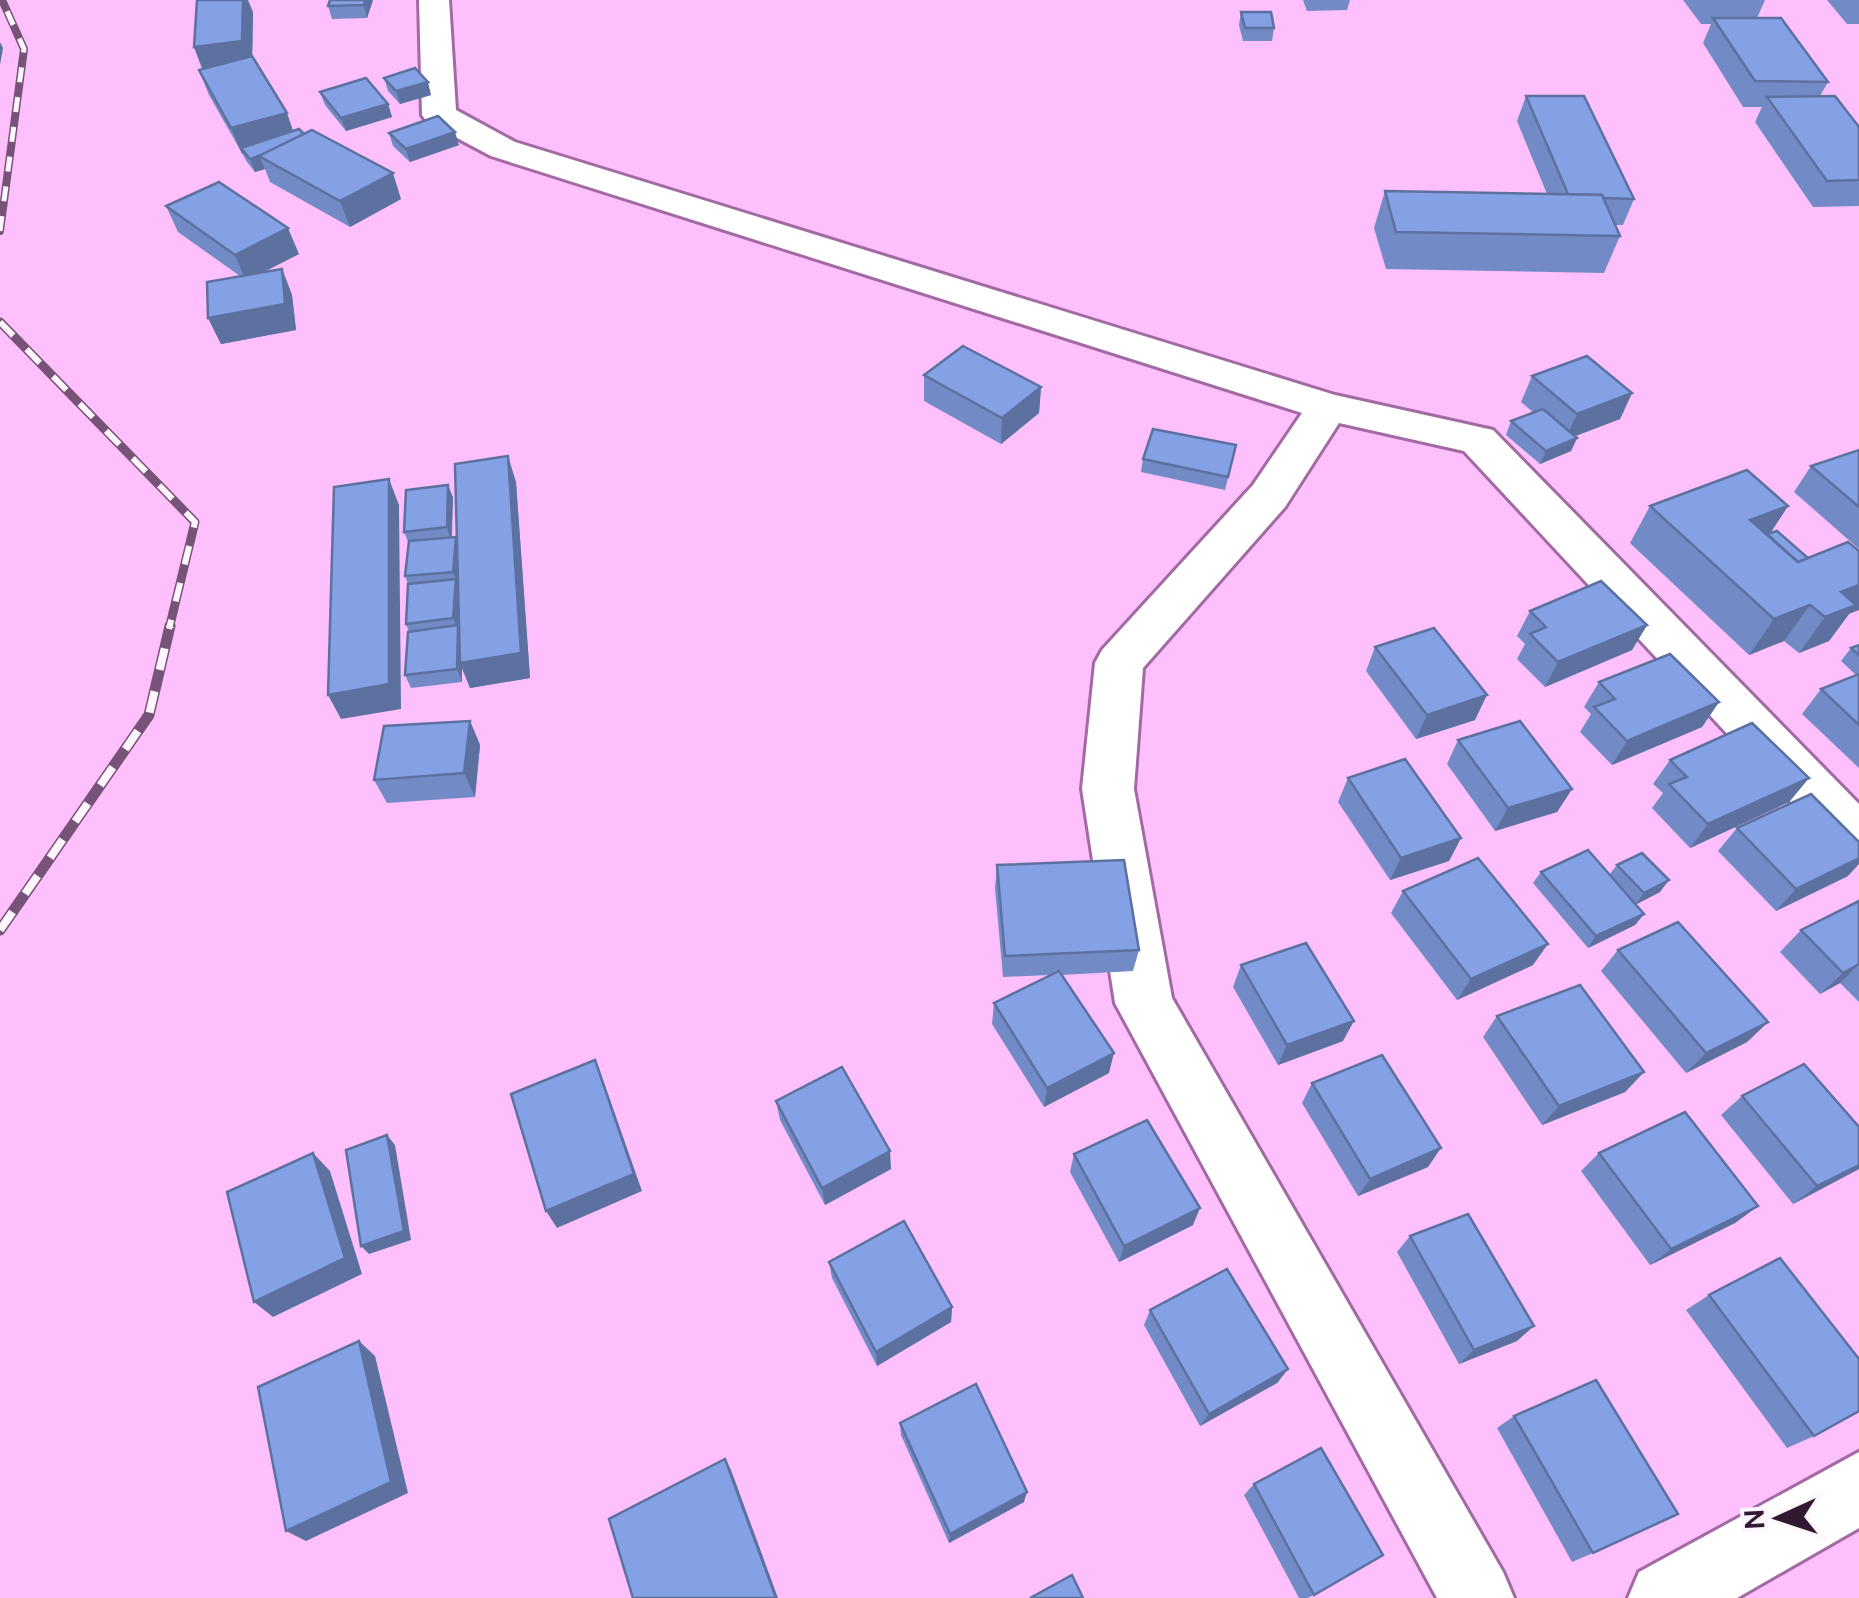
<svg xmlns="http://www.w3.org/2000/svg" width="1859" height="1598" viewBox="0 0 1859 1598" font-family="Ubuntu,sans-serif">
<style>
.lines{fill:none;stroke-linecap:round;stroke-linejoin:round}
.street-casing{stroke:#a26aa2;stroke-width:6}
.street{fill:#fff;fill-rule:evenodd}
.rail-far2-casing{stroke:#775377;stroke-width:8}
.rail-far1-casing{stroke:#775377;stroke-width:9}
.rail-casing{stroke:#775377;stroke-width:11}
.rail-far2{stroke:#fdf7fd;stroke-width:5;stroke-dasharray:15;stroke-linecap:butt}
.rail-far1{stroke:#fdf7fd;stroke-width:6;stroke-dasharray:19;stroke-linecap:butt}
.rail{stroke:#fdf7fd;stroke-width:8;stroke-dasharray:22;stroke-linecap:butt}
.wall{fill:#728ac5}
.shaded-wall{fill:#5d71a0}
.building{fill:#85a1e5;stroke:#5d71a0;stroke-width:2.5}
</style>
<rect width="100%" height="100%" fill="#fdc0fd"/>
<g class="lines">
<!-- street casing -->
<g class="street-casing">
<g id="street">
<polygon points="419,0 449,0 456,110 515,142 1335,395 1493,430 1859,804 1859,861 1840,855 1464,451 1339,423 1285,507 1143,668 1134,789 1172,998 1503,1572 1514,1598 1437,1598 1115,1003 1082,789 1095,663 1102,650 1253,485 1302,413 491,156 427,122 422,115"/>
<polygon points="1859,1452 1859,1528 1737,1598 1628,1598 1639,1572"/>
</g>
</g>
<!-- street -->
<use href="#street" class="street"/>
<!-- rail-far2 casing -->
<g class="rail-far2-casing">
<polyline id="rail-far2" points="0,231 24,49 2,0"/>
</g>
<!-- rail-far1 casing -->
<g class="rail-far1-casing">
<polyline id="rail-far1" points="0,322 195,522 169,629"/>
</g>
<!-- rail casing -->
<g class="rail-casing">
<polyline id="rail" points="0,930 149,715 170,626"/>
</g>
<!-- rail-far2 -->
<use href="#rail-far2" class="rail-far2"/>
<!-- rail-far1 -->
<use href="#rail-far1" class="rail-far1"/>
<!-- rail -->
<use href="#rail" class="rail"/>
</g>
<!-- wall -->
<g class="wall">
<polygon points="373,0 367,18 332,19 328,6"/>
<polygon points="1303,0 1350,0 1347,10 1307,11"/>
<polygon points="1683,0 1765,0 1757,18 1828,82 1820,96 1859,127 1859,206 1813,207 1755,122 1762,107 1743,107 1703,43 1711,24 1701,24"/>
<polygon points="1827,0 1859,0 1859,24 1847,24"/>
<polygon points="253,12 252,56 293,131 304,134 401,199 350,227 270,182 265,169 255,172 247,162 209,95 199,70 202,69 194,47"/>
<polygon points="1241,12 1274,28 1272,41 1243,41 1239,25"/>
<polygon points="384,78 431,95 400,104 388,91"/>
<polygon points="320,92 388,104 392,117 346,131 325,105"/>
<polygon points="1526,96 1634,199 1623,225 1615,225 1620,236 1604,273 1386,269 1374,228 1385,191 1547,194 1517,121"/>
<polygon points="389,133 459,145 410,162 393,146"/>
<polygon points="166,206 299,254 263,272 282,269 292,295 296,330 221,344 208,318 240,276 178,232"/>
<polygon points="924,375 1041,387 1039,413 1001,444 924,401"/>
<polygon points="1532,376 1632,393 1620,419 1575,436 1577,438 1571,451 1540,464 1506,435 1511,421 1534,413 1521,402"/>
<polygon points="1236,445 1225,490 1141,472 1143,459"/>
<polygon points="1859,450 1859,549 1794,492 1811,466"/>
<polygon points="516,482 530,678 470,688 462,668 462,682 411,688 405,675 409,632 406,624 408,584 405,576 409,544 404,532 448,485 453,498 452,538 456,537"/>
<polygon points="1650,506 1788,506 1770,533 1849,614 1829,641 1799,653 1784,641 1749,655 1630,543"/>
<polygon points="1530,611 1647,625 1632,650 1545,687 1517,659 1525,644 1517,636"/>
<polygon points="1859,645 1859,768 1802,714 1821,689 1856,675 1841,661 1851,648"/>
<polygon points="1375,647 1475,720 1416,739 1366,671"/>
<polygon points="1599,682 1719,702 1702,727 1612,765 1580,732 1591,714 1584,707"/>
<polygon points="470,721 480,745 475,797 387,803 374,780"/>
<polygon points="1458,740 1572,789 1557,812 1495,831 1447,764"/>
<polygon points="1670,760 1809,778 1789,802 1690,848 1652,808 1663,793 1653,784"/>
<polygon points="1348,778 1461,838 1449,861 1390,880 1338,802"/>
<polygon points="1737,828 1848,876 1776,911 1718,851"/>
<polygon points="997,865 1139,950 1133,971 1061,975 1109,1073 1044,1107 992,1024 994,1003 1050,975 1003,977 995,888"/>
<polygon points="1617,865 1660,892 1636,904 1644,914 1635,925 1588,948 1533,883 1541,872 1609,875"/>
<polygon points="1403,891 1533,965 1457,1000 1391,913"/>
<polygon points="1859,901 1859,1002 1840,983 1820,994 1780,952 1801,930"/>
<polygon points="1618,950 1768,1022 1747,1042 1686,1073 1601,971"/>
<polygon points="1241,965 1343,1041 1278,1065 1233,987"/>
<polygon points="1497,1016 1644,1072 1625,1092 1542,1125 1483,1037"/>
<polygon points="1312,1083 1428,1167 1358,1196 1302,1103"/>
<polygon points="1742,1096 1859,1169 1793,1204 1721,1115"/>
<polygon points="776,1101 891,1169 825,1205 780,1120"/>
<polygon points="1599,1153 1758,1206 1735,1223 1650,1265 1581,1171"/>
<polygon points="1074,1154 1193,1225 1119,1262 1070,1172"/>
<polygon points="1410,1236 1517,1341 1459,1364 1397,1252"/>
<polygon points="829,1262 952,1307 951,1322 877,1366 832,1278"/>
<polygon points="1709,1295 1814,1436 1787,1448 1686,1310"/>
<polygon points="1150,1310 1288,1369 1277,1383 1200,1426 1144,1325"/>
<polygon points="1514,1416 1593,1553 1572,1562 1497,1428"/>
<polygon points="900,1423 1024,1502 949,1543 901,1435"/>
<polygon points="1254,1484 1383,1555 1308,1598 1299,1598 1244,1495"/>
</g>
<!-- shaded-wall -->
<g class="shaded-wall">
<polygon points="243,0 248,0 253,12 252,66 204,72 194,47"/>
<polygon points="365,0 373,0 367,18 364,5"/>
<polygon points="0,42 3,48 0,65"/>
<polygon points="428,82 431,95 400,104 396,91"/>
<polygon points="388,104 392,117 346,131 341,118"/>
<polygon points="287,113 296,139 241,148 243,153 242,154 231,128"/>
<polygon points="455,132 459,145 410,162 406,149"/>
<polygon points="308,139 259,156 265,169 255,172 250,159"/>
<polygon points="393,173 401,199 350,227 340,201"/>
<polygon points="288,228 299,254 246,281 235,255"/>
<polygon points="282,269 292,295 296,330 221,344 208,318"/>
<polygon points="1041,387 1039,413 1001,444 1002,418"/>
<polygon points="1632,393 1620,419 1565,440 1577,414"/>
<polygon points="1577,438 1571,451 1540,464 1546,451"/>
<polygon points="508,456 516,482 530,678 470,688 462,668 462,682 457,669 458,630 453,618 456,579 461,592"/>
<polygon points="389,479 399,505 401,709 341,719 328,695"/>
<polygon points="448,485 453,498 451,541 447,527"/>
<polygon points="1788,506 1764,543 1750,520"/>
<polygon points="456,537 458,585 453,572"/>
<polygon points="1859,585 1859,610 1849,614 1829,641 1799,653 1825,617 1841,592"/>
<polygon points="1810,605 1784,641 1749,655 1774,619"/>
<polygon points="1647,625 1632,650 1545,687 1558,662"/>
<polygon points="1487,695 1475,720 1416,739 1427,715"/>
<polygon points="1719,702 1702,727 1612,765 1627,741"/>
<polygon points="470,721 480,745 475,797 464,773"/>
<polygon points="1809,778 1789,802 1690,848 1708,824"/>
<polygon points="1572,789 1557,812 1495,831 1508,808"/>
<polygon points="1461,838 1449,861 1390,880 1401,858"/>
<polygon points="1859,858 1859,864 1848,876 1776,911 1796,889"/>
<polygon points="1669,880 1660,892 1635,905 1644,893"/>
<polygon points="1644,914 1635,925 1588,948 1596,936"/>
<polygon points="1548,944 1533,965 1457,1000 1471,979"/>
<polygon points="1859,964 1840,983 1820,994 1843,973"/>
<polygon points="1354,1021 1343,1041 1278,1065 1287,1045"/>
<polygon points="1768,1022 1747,1042 1686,1073 1706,1053"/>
<polygon points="1114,1053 1109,1073 1044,1107 1047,1088"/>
<polygon points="595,1060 603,1080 642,1191 557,1228 546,1211"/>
<polygon points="1644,1072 1625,1092 1542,1125 1559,1106"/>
<polygon points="387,1135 395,1145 411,1240 369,1254 361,1246"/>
<polygon points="1441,1148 1428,1167 1358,1196 1370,1179"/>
<polygon points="890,1151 891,1169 825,1205 822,1188"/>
<polygon points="313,1153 330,1171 362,1274 273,1317 254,1302"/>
<polygon points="1859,1165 1859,1169 1793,1204 1817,1186"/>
<polygon points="1758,1206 1735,1223 1650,1265 1671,1249"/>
<polygon points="1200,1208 1193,1225 1119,1262 1124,1246"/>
<polygon points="952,1307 951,1322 877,1366 876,1352"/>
<polygon points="1534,1326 1517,1341 1459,1364 1474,1350"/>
<polygon points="359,1341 375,1356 408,1493 306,1541 286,1531"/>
<polygon points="1288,1369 1277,1383 1200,1426 1209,1414"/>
<polygon points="725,1459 731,1470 778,1598 776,1598"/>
<polygon points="1027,1492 1024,1502 949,1543 950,1534"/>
</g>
<!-- building -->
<g class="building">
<polygon points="197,0 243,0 242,41 194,47"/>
<polygon points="330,0 365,0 364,5 328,6"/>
<polygon points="1241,12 1271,12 1274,28 1245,28"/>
<polygon points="1713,18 1781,18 1828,82 1755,81"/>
<polygon points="252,56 287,113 231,128 199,70"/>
<polygon points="415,68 428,82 396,91 384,78"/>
<polygon points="366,78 388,104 341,118 320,92"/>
<polygon points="1526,96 1584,96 1634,199 1604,198 1602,195 1568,194"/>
<polygon points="1835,96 1859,127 1859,180 1827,181 1767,97"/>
<polygon points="438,116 455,132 406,149 389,133"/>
<polygon points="299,129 304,134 261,155 250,159 241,148"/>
<polygon points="312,130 393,173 340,201 259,156"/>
<polygon points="219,182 288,228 235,255 166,206"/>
<polygon points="1385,191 1602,195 1620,236 1396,232"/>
<polygon points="282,269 285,304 208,318 207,282"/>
<polygon points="963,346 1041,387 1002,418 924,375"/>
<polygon points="1587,356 1632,393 1577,414 1532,376"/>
<polygon points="1543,409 1577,438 1546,451 1511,421"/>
<polygon points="1153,429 1236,445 1228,477 1143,459"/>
<polygon points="1859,450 1859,507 1811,466"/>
<polygon points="508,456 521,653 460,663 455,464"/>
<polygon points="1747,470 1788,506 1750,520 1798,562 1848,542 1859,551 1859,585 1841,592 1856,605 1825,617 1810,605 1774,619 1650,506"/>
<polygon points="389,479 389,684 328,695 334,487"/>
<polygon points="448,485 447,527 404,532 406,490"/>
<polygon points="1777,531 1808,558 1798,562 1767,534"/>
<polygon points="456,537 453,572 405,576 409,541"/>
<polygon points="456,579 453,618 406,624 408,584"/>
<polygon points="1601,581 1647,625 1558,662 1530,634 1546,627 1530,611"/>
<polygon points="458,625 457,669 405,675 408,632"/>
<polygon points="1434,628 1487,695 1427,715 1375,647"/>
<polygon points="1859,645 1859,655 1851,648"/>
<polygon points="1670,654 1719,702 1627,741 1594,707 1615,699 1599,682"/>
<polygon points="1859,674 1859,725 1821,689"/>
<polygon points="470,721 464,773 374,780 384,726"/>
<polygon points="1520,721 1572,789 1508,808 1458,740"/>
<polygon points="1752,723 1809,778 1708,824 1669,784 1687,777 1670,760"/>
<polygon points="1405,759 1461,838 1401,858 1348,778"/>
<polygon points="1811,794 1859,842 1859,858 1796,889 1737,828"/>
<polygon points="1588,850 1644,914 1596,936 1541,872"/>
<polygon points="1642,853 1669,880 1644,893 1617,865"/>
<polygon points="1478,858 1548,944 1471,979 1403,891"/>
<polygon points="1124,860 1139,950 1005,956 997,865"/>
<polygon points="1859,901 1859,964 1843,973 1801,930"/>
<polygon points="1678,922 1768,1022 1706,1053 1618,950"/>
<polygon points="1306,943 1354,1021 1287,1045 1241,965"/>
<polygon points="1059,971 1114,1053 1047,1088 994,1003"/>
<polygon points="1580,985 1644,1072 1559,1106 1497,1016"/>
<polygon points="1382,1055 1441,1148 1370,1179 1312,1083"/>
<polygon points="595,1060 634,1174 546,1211 511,1094"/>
<polygon points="1804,1064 1859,1127 1859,1165 1817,1186 1742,1096"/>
<polygon points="842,1067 890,1151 822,1188 776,1101"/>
<polygon points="1685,1112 1758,1206 1671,1249 1599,1153"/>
<polygon points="1147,1120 1200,1208 1124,1246 1074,1154"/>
<polygon points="387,1135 404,1231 361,1246 346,1150"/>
<polygon points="313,1153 345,1258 254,1302 227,1192"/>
<polygon points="1468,1214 1534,1326 1474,1350 1410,1236"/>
<polygon points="904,1221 952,1307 876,1352 829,1262"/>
<polygon points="1780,1258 1859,1359 1859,1411 1814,1436 1709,1295"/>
<polygon points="1227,1269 1288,1369 1209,1414 1150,1310"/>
<polygon points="359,1341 391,1482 286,1531 258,1387"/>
<polygon points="1596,1380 1678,1514 1593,1553 1514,1416"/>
<polygon points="976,1384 1027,1492 950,1534 900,1423"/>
<polygon points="1321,1448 1383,1555 1314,1595 1254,1484"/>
<polygon points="725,1459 776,1598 633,1598 609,1519"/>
<polygon points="1072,1575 1083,1598 1030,1598"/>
</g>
<!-- north arrow -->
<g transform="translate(1779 1518) rotate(267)" stroke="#fdf7fd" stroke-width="8" paint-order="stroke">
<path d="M0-8L18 38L0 25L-18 38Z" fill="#311a31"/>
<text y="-15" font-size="28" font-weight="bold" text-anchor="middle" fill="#311a31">N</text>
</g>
</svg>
